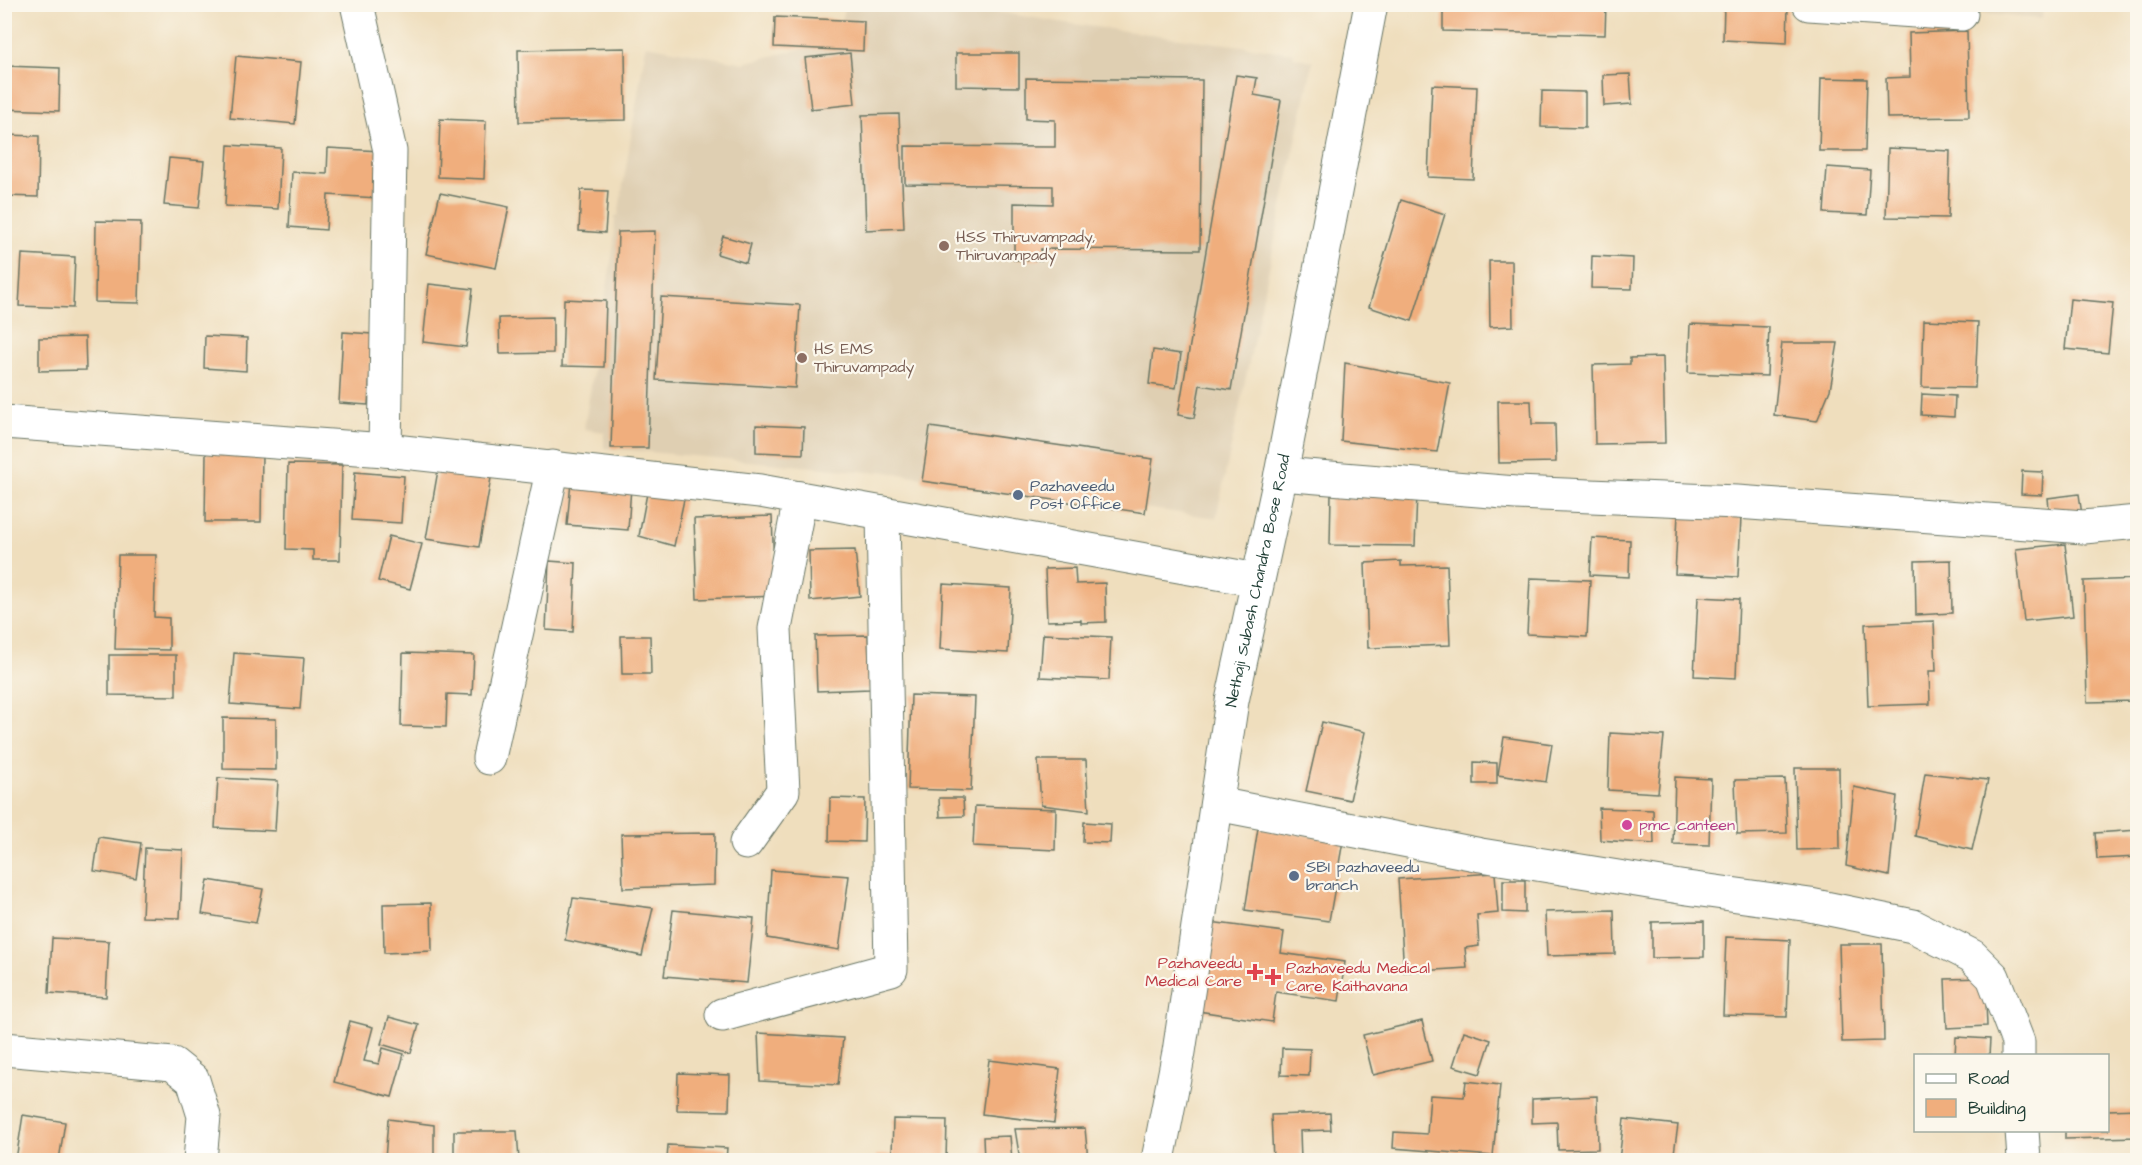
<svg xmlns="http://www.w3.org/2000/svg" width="2142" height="1165" viewBox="0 0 2142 1165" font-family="'Architects Daughter',sans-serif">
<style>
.built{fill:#dfcfb2}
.building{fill:#f0ae7d}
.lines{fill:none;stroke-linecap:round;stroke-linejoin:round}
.minor-casing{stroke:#687564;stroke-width:35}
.major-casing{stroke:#687564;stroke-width:35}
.minor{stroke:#fff;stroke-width:33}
.major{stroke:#fff;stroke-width:33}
.education-dot{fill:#8d6e63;stroke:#fbf7ec;stroke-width:2}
.service-dot{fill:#5c6f8a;stroke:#fbf7ec;stroke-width:2}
.hotel-dot{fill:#d1479c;stroke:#fbf7ec;stroke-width:2}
.health-dot{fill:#e0444e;stroke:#fbf7ec;stroke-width:2}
.labels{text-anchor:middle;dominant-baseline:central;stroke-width:4.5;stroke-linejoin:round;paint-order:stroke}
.education-label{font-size:16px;fill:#785e54;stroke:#fbf7ec;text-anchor:start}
.service-label{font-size:16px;fill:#4e5e75;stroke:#fbf7ec;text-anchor:start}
.street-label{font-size:16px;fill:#1f3d34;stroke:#fbf7ec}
.hotel-label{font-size:16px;fill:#b23c85;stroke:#fbf7ec;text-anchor:start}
.health-label{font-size:16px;fill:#be3a42;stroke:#fbf7ec;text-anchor:end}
</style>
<rect width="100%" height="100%" fill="#fbf7ec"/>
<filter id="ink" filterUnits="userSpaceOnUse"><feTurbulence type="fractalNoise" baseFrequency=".0167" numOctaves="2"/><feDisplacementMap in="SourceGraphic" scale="12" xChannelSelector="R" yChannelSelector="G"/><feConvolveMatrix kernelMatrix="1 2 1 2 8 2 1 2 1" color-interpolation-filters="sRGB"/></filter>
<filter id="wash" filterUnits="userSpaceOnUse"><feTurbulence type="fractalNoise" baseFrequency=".008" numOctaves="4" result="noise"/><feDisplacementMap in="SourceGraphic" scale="24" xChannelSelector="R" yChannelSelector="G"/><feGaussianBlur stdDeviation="1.35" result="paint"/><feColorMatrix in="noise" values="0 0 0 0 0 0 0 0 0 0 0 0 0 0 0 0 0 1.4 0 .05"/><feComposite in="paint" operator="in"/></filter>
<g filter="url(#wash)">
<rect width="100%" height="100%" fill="#efdebd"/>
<!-- built -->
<g class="built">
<polygon points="948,4 1072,24 1294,53 1293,57 1313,61 1216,518 879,471 879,473 604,448 604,432 584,429 614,244 615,216 618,216 646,45 744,63 836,40 845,5"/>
<polygon points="1882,5 2043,5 2042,19"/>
</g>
<g id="blocks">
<!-- building -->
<g class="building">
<polygon points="1443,4 1606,4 1605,35 1443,31"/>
<polygon points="1724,5 1788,7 1787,43 1723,40"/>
<polygon points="775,17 864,21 863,51 774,47"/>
<polygon points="1967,31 1969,117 1887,118 1886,78 1910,77 1909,33"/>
<polygon points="625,48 626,120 519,122 518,50"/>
<polygon points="850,53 855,104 811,109 805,58"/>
<polygon points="956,53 1019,53 1019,87 956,86"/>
<polygon points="236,56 301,62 295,124 230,118"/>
<polygon points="5,66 60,68 59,111 4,109"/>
<polygon points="1630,74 1632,104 1604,106 1603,75"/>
<polygon points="1236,75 1257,78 1254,95 1281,100 1231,390 1200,385 1194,418 1178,415"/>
<polygon points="1026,78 1202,80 1200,250 1041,249 1041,260 1014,260 1014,203 1053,204 1053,186 905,184 905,146 1055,147 1055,120 1026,119"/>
<polygon points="1821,78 1867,79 1865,151 1819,151"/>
<polygon points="1432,85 1477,87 1473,179 1428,177"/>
<polygon points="1542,91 1585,92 1585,128 1541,127"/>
<polygon points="899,114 904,228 866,230 862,115"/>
<polygon points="440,119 486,121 484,179 438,177"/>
<polygon points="4,135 39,136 38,197 4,196"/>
<polygon points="228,145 281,148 278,209 225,206"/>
<polygon points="328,148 380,151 378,198 328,195 326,230 289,227 292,172 327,174"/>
<polygon points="1888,148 1950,151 1948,218 1886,217"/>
<polygon points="169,158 204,161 199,208 164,205"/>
<polygon points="1827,167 1870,170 1867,215 1824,213"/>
<polygon points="581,190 608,191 605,233 579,231"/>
<polygon points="440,193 509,207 496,268 426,254"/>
<polygon points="1401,200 1445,214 1412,321 1369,307"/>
<polygon points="96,221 141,222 139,303 95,302"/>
<polygon points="655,231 648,448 611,448 618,232"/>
<polygon points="723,236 751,244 746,263 717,254"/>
<polygon points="22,254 75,257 73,308 19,306"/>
<polygon points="1592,256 1633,258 1632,289 1591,288"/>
<polygon points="1489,261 1512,261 1513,326 1490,327"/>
<polygon points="429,284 473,289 466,347 423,342"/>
<polygon points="661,297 800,305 795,388 656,380"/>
<polygon points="564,299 606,301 604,367 562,366"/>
<polygon points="2070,299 2113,303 2108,353 2065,349"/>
<polygon points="553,317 553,353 500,354 499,318"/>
<polygon points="1924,320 1978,322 1975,388 1922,387"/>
<polygon points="1690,324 1769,327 1767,376 1688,373"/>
<polygon points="343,332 372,334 368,405 339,403"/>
<polygon points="205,336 247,338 246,371 204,368"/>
<polygon points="85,337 86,370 39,371 39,338"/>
<polygon points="1782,343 1838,343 1830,390 1817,421 1774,415"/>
<polygon points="1153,350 1181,354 1176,388 1149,384"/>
<polygon points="1663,357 1665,443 1595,444 1593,365 1630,364 1630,358"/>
<polygon points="1345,363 1450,383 1437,452 1341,441"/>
<polygon points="1922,394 1955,396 1954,417 1921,415"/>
<polygon points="1498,401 1531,401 1532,424 1555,424 1556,462 1499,463"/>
<polygon points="756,425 804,427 803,454 756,452"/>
<polygon points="930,427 1153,459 1145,513 922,481"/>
<polygon points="206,453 262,453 261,522 205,522"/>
<polygon points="288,464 342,465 340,560 313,560 313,550 286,549"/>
<polygon points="438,470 491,478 479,547 426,539"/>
<polygon points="2022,471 2043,472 2042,495 2021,494"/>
<polygon points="355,472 404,476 401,523 352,520"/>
<polygon points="571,482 631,487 628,530 567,525"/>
<polygon points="648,488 685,495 674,546 639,536"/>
<polygon points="1331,493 1417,494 1415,546 1330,545"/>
<polygon points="2079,494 2082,515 2050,518 2048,498"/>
<polygon points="1678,514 1741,517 1738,577 1675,574"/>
<polygon points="772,516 775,596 697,599 694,519"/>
<polygon points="389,536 422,544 410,589 378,581"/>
<polygon points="1592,538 1630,540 1629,577 1590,575"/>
<polygon points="2065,544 2073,616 2024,621 2016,549"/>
<polygon points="855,550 860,596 810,601 809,551"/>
<polygon points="118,555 156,555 154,617 169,618 169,650 115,649"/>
<polygon points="1951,560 1952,613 1916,615 1915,561"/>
<polygon points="549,561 576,563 573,632 546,630"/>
<polygon points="1401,561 1401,566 1447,565 1450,645 1368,648 1365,563"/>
<polygon points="1075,568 1076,584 1105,583 1106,622 1081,623 1081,620 1047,621 1045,569"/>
<polygon points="1530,578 1590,580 1587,637 1527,634"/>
<polygon points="2138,579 2138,701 2087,702 2084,581"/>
<polygon points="943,584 1011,588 1008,653 940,649"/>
<polygon points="1698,597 1739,599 1736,678 1694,676"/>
<polygon points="1934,621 1936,671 1929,671 1930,704 1868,706 1865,624"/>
<polygon points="1043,634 1111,637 1109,680 1040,677"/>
<polygon points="868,635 870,689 817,691 815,636"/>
<polygon points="621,636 650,636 651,674 622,674"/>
<polygon points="234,653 304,658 300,709 230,704"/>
<polygon points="403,653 474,655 472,695 447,694 446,727 401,726"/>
<polygon points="109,655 176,655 176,696 109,695"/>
<polygon points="911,695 975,697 971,791 908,789"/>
<polygon points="223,718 276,719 276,770 223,769"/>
<polygon points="1322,722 1365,732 1350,800 1306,791"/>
<polygon points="1610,733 1664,736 1658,793 1608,790"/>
<polygon points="1504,737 1552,744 1546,782 1498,775"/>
<polygon points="1038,760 1086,760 1089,811 1041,805"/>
<polygon points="1474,762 1497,763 1497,784 1474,784"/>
<polygon points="1795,768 1839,768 1840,849 1797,850"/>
<polygon points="1925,773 1988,780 1972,850 1915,836"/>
<polygon points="1675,777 1711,779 1709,845 1673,844"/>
<polygon points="218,778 278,781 275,831 215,828"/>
<polygon points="1785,779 1787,833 1737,834 1735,780"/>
<polygon points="1854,787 1897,796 1889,876 1846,866"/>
<polygon points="830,798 865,799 864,842 829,841"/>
<polygon points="939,798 963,798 964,816 940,817"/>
<polygon points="975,806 1056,809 1055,850 973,846"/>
<polygon points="1599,808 1653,810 1654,844 1600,840"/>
<polygon points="1084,822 1111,824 1110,843 1083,842"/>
<polygon points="1258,828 1343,841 1329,921 1245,910"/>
<polygon points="2138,830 2138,857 2097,859 2095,833"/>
<polygon points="715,833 714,885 623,888 621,834"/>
<polygon points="99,837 141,843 136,878 94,871"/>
<polygon points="145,848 183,850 180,918 142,917"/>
<polygon points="771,870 849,876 839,950 767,938"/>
<polygon points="1495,873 1498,913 1477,915 1479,946 1465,948 1467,968 1404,972 1398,879"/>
<polygon points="208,880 263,889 256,923 202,914"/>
<polygon points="1503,880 1525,880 1525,913 1503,912"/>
<polygon points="573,898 653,908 642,956 565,940"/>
<polygon points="431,903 432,951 384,953 383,904"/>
<polygon points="673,910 754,918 747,983 664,976"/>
<polygon points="1614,910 1615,954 1547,956 1545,912"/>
<polygon points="1704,921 1704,957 1652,958 1652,922"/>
<polygon points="1210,922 1284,932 1281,953 1345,962 1339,1001 1276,992 1272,1022 1198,1011"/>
<polygon points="1726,937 1790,940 1787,1017 1723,1015"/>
<polygon points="52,938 109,941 106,997 49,993"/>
<polygon points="1839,944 1882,944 1884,1041 1842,1042"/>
<polygon points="1985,978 1987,1026 1947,1028 1945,979"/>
<polygon points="389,1017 419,1025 411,1053 381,1044"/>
<polygon points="350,1021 373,1027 364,1061 379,1064 383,1048 404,1054 392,1097 334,1082"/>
<polygon points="1422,1021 1432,1061 1373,1075 1363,1035"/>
<polygon points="1464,1031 1491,1040 1480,1074 1453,1066"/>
<polygon points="758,1033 843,1038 838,1085 760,1081"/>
<polygon points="1956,1037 1990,1039 1989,1056 1955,1056"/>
<polygon points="1282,1048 1310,1049 1309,1076 1281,1075"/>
<polygon points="989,1060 1060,1069 1054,1123 982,1114"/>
<polygon points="678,1073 730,1075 729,1111 677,1110"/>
<polygon points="1466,1081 1500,1085 1493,1156 1393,1148 1394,1132 1427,1134 1430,1095 1464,1097"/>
<polygon points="1597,1096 1598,1149 1558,1150 1557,1122 1532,1123 1532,1099"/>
<polygon points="2138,1109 2138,1137 2065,1139 2065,1130 2108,1130 2108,1110"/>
<polygon points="1330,1113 1331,1130 1300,1131 1301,1160 1273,1160 1271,1115"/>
<polygon points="23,1115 65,1122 59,1160 16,1160"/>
<polygon points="388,1119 434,1125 434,1160 385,1160"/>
<polygon points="893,1119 947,1120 946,1160 876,1160 876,1155 892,1155"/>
<polygon points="1624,1119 1678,1125 1673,1160 1619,1160"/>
<polygon points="1085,1128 1088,1160 1020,1160 1015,1129"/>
<polygon points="454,1131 517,1131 519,1160 454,1160"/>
<polygon points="1010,1136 1012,1160 984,1160 983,1137"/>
<polygon points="668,1145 727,1148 726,1160 667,1160"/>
</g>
</g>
</g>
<g filter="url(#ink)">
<use href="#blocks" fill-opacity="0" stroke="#687564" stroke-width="1.5"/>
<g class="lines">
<!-- minor casing -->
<g class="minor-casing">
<g id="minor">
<polyline points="357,4 390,151 385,450"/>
<polyline points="1809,4 1961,14"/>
<polyline points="4,422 385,450 760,491 1257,580"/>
<polyline points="1281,474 1516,493 1737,502 2084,527 2138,522"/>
<polyline points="489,758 553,467"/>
<polyline points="1217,804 1481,855 1680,887 1810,905 1913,926 1972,956 1993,977 2018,1042 2018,1056"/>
<polyline points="746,843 783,791 775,629 800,498"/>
<polyline points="722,1015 891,969 883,513"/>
<polyline points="4,1049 173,1064 193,1080 204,1116 200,1160"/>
<polyline points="2022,1130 2024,1160"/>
</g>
</g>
<!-- major casing -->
<g class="major-casing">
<g id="major">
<path id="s1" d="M 1158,1160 L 1179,1052 L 1232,701 L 1281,474 L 1371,4"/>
</g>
</g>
<!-- minor -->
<use href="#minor" class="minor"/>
<!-- major -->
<use href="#major" class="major"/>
</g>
</g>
<!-- markers -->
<g class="education-dot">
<circle cx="944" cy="246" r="6"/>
<circle cx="802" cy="358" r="6"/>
</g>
<g class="service-dot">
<circle cx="1018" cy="495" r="6"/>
<circle cx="1294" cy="876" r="6"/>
</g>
<circle class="hotel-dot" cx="1627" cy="825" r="6"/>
<g class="health-dot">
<path d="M1252 963h6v6h6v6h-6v6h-6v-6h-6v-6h6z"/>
<path d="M1270 968h6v6h6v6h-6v6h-6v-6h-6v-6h6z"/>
</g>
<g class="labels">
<!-- education labels -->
<g class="education-label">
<text x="956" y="237">HSS Thiruvampady,<tspan x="956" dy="18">Thiruvampady</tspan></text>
<text x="814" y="349">HS EMS<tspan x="814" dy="18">Thiruvampady</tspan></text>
</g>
<!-- service labels -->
<g class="service-label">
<text x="1030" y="486">Pazhaveedu<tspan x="1030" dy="18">Post Office</tspan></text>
<text x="1306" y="867">SBI pazhaveedu<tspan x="1306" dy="18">branch</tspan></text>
</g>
<!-- street labels -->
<g class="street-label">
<text stroke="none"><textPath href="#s1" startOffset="588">Nethaji Subash Chandra Bose Road</textPath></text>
</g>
<!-- hotel labels -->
<g class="hotel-label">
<text x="1639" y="825">pmc canteen</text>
</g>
<!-- health labels -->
<g class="health-label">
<text x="1242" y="963">Pazhaveedu<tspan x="1242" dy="18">Medical Care</tspan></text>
<text x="1286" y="968" text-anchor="start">Pazhaveedu Medical<tspan x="1286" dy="18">Care, Kaithavana</tspan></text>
</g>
</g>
<!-- margin -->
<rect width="2142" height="1165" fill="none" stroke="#fbf7ec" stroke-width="24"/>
<!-- legend -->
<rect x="1914" y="1054" width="195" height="78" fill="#fbf7ec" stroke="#a3ada2" stroke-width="1.5"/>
<rect x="1926" y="1074" width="30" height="9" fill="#ffffff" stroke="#a3ada2" stroke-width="1.5"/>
<text x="1968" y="1084" font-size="18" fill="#1f3d34">Road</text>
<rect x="1926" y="1099" width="30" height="18" fill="#f0ae7d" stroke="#a3ada2" stroke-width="1.5"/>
<text x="1968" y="1114" font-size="18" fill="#1f3d34">Building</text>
</svg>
